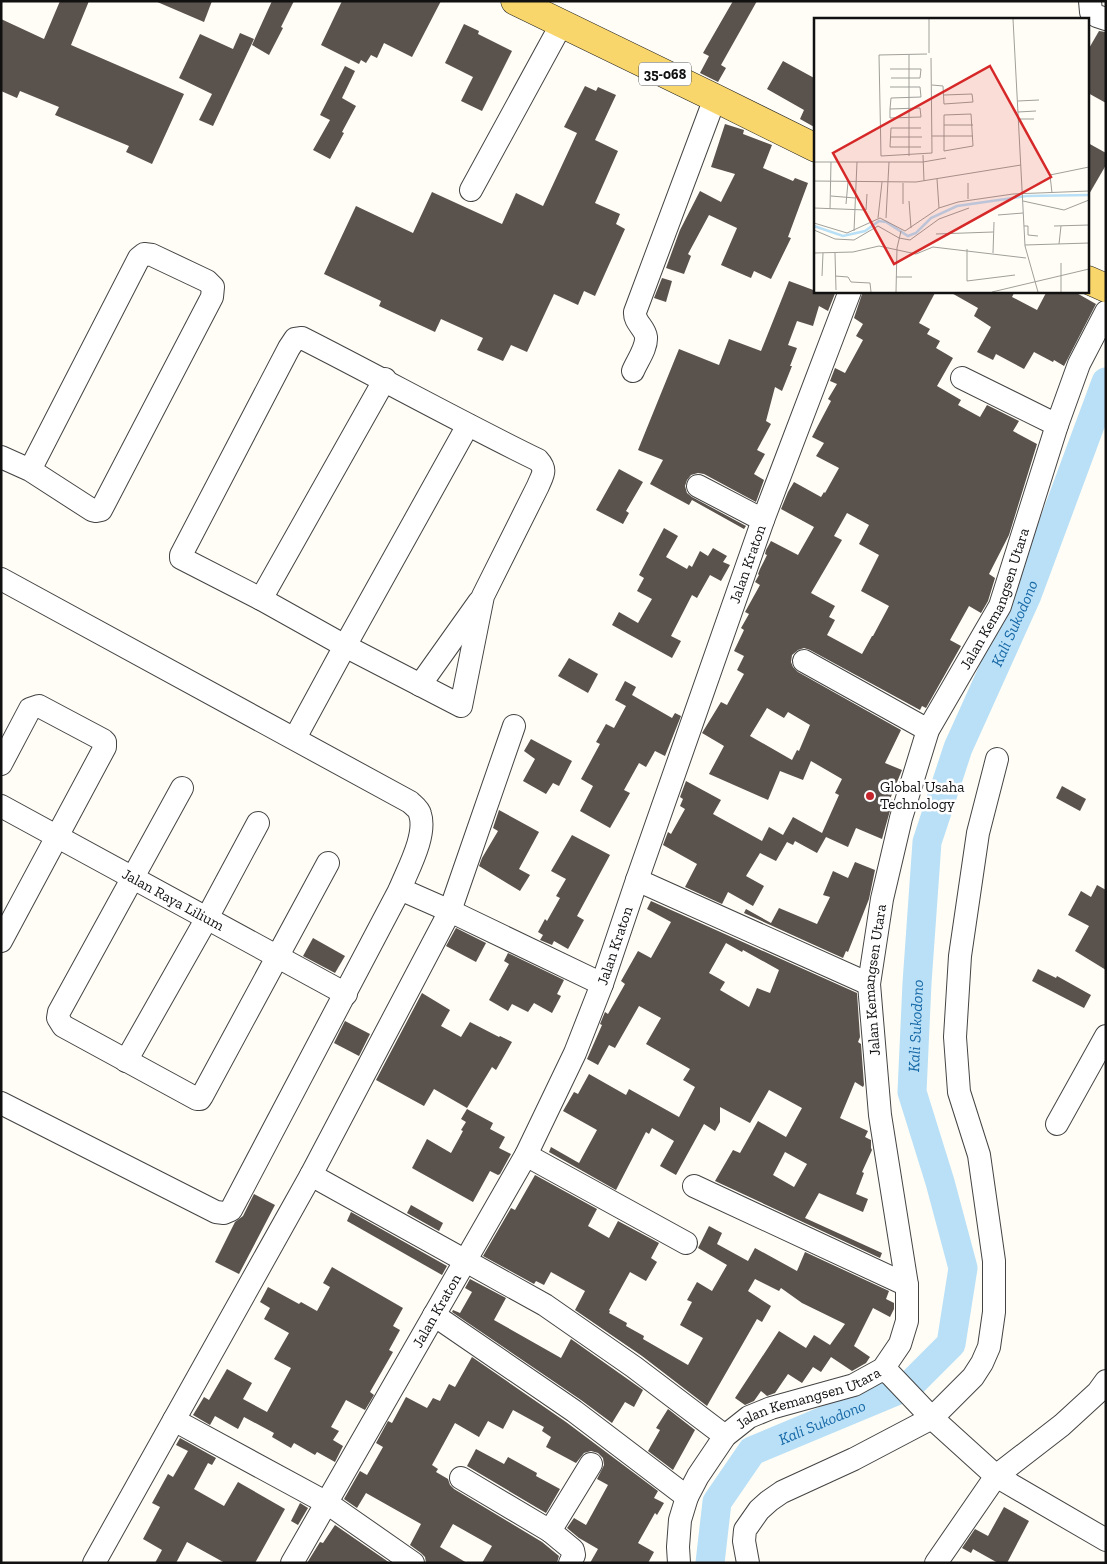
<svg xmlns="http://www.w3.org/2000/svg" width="1107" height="1564" viewBox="0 0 1107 1564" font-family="'Zilla Slab',serif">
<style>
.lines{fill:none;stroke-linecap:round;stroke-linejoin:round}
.river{stroke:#b9e0f7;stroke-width:29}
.building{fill:#5a524d;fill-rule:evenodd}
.minor-casing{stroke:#444;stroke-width:24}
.major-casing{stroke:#222;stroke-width:29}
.minor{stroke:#fff;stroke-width:22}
.major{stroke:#f9d66b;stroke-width:28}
.poi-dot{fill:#c4262e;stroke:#fff;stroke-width:2}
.labels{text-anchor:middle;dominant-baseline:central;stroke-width:5;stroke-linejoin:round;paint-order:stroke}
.shield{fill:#fff;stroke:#585858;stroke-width:1}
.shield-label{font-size:14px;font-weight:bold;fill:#111}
.street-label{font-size:15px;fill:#111;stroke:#fff}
.poi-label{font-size:15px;fill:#111;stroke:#fff;text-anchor:start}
.water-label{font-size:16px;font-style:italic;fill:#1768a6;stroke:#fff}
.inset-river{fill:none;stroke:#b9e0f7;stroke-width:2.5}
.inset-road{fill:none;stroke:#a09f9a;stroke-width:1}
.view{fill:#d62828;fill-opacity:0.15;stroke:#d62828;stroke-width:2.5}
.inset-edge{fill:none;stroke:#111;stroke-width:2.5}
</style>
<rect width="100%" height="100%" fill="#fffdf5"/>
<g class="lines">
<!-- river -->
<path class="river" id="s1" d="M 710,1563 L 717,1502 L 752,1451 L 910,1385 L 951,1344 L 963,1268 L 940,1182 L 912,1092 L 917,983 L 927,842 L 958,748 L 1027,595 L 1106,382"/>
</g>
<!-- building -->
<g class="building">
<polygon points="60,1 89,1 71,45 184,94 152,164 126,152 129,146 55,115 59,107 20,91 17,98 1,91 1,19 44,39"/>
<polygon points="155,1 212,1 204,22"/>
<polygon points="272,1 294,1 281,27 283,28 269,55 252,45"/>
<polygon points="342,1 441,1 412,57 384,43 377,58 371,55 366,63 361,60 359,64 321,45"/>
<polygon points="733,1 757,1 721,65 726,68 718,82 700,73 709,56 703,53"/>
<polygon points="464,24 479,31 478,34 512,51 482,111 461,101 473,77 445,63"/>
<polygon points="1099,31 1106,32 1106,103 1088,93 1088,50"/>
<polygon points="240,33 254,39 213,126 199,120 212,94 179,78 200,34 233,49"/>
<polygon points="783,61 816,79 816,128 800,119 804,110 767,89"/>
<polygon points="345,66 355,71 342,98 356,106 342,132 344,133 330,159 313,150 330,120 320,115"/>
<polygon points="585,86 596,91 598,87 616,95 595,140 618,151 595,203 620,214 616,224 625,229 595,296 584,291 578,305 554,294 527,352 511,345 503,361 477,350 483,338 441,319 435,332 379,306 381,301 324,274 356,206 413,233 432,192 502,224 516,193 543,206 577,133 564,127"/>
<polygon points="725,124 744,130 743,134 772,145 763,168 793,181 795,178 808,183 788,237 791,238 771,279 754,271 751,278 721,265 737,228 709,215 688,254 691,256 684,274 666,268 680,230 700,191 721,202 735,174 711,167"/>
<polygon points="1088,143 1106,153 1106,165 1088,196"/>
<polygon points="662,278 672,281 666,302 654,298"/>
<polygon points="789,281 816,291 836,291 828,311 819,306 813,326 797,321 788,345 797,348 790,366 792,366 782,391 775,387 766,421 771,424 757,450 765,454 754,474 764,480 756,502 704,474 698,473 691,475 687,480 685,486 687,493 692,497 746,526 744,529 692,500 689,505 650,484 663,460 638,450 679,349 719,365 729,339 761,351"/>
<path d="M 863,291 L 936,291 L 919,323 L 930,329 L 927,334 L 940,341 L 936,348 L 953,358 L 937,386 L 961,400 L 958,405 L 980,417 L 987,405 L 1019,421 L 1013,431 L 1037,444 L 1009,535 L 989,574 L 995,578 L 988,601 L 981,613 L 969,606 L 950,640 L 961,646 L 926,708 L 922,706 L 920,710 L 810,650 L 804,648 L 798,650 L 792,655 L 791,662 L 793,667 L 798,672 L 901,730 L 885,763 L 902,770 L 890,799 L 893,800 L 882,839 L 856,828 L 848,847 L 826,837 L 817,853 L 795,841 L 793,845 L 787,842 L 776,861 L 760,853 L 746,876 L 764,886 L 753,906 L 728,892 L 722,904 L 685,887 L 697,864 L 663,845 L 668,832 L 671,834 L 685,809 L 680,806 L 683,799 L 680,797 L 686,781 L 721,800 L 713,814 L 762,841 L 769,827 L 783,835 L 793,817 L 822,833 L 839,795 L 835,793 L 842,779 L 811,761 L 803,780 L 780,771 L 768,800 L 709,774 L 724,746 L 702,733 L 721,702 L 727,705 L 744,674 L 737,670 L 744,656 L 734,651 L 744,630 L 741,628 L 749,614 L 745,612 L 760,585 L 755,582 L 759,575 L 758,574 L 760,569 L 767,555 L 765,554 L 766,550 L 771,541 L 798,555 L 814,527 L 781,509 L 788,492 L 794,482 L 821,497 L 824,492 L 825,493 L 839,468 L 816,456 L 824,443 L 812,437 L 831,401 L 828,399 L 837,384 L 830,381 L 835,368 L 845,373 L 863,340 L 856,336 L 863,324 L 854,318 ZM 847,513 L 869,525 L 859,544 L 879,555 L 861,591 L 889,606 L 873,636 L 872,636 L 862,654 L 827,635 L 835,620 L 829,617 L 835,606 L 811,593 L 842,540 L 834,536 ZM 767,708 L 784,718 L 788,712 L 810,725 L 799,751 L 797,750 L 792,760 L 750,736 Z"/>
<polygon points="948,291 1015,291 1012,297 1037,310 1047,291 1073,291 1096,304 1064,366 1054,360 1053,362 1034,352 1024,369 996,354 993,360 977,352 991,327 974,316 978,308"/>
<polygon points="619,469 643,482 626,511 629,513 623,524 596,510"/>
<polygon points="664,528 678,536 666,557 687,569 689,565 692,567 700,551 708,556 713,548 727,556 723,562 730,565 721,581 710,575 697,598 692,595 671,636 681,641 672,658 612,625 619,612 638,623 652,599 637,591 644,578 639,575"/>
<polygon points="569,658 598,674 588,693 558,676"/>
<polygon points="625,681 636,687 632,695 672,718 675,713 681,716 665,756 655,751 646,767 639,763 624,790 630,793 610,828 580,811 593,786 581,779 600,744 596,742 606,724 614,728 626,706 615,700"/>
<polygon points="531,739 572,761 559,786 553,783 546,794 523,781 535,759 524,751"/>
<polygon points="1062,786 1086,799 1080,811 1056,798"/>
<polygon points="499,810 539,832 519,869 530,875 520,891 479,866 482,858 498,831 493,828"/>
<polygon points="572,835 610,855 577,916 584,920 568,949 554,941 552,945 540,940 543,935 538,932 545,919 547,921 560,898 556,896 566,879 551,871"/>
<polygon points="855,862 875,870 869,899 848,952 846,951 843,958 744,913 746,909 771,923 779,908 817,924 830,897 823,895 833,871 848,878"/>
<polygon points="1097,885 1106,890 1106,970 1075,951 1089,926 1068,915 1081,891 1091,897"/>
<path d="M 651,901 L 857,993 L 860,1037 L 858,1042 L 861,1044 L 864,1085 L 863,1087 L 855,1082 L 840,1118 L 868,1131 L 865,1137 L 871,1140 L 871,1148 L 872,1150 L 862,1172 L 864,1173 L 856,1194 L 868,1199 L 863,1212 L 819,1193 L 805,1218 L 882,1253 L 880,1258 L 715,1181 L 733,1150 L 740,1153 L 758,1121 L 786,1137 L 802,1108 L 769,1090 L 750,1123 L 720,1107 L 720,1122 L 715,1131 L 704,1124 L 676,1175 L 660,1166 L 674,1141 L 652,1128 L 649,1134 L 646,1132 L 616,1190 L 549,1152 L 551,1147 L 579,1163 L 597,1130 L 563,1111 L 574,1092 L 578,1094 L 589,1074 L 626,1095 L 629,1089 L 679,1117 L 695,1087 L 683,1080 L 690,1069 L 646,1044 L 661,1018 L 639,1006 L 615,1048 L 609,1045 L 598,1065 L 587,1059 L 602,1025 L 600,1024 L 605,1012 L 608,1014 L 625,984 L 621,981 L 638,951 L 651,958 L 671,922 L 647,909 ZM 726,943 L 742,952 L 743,950 L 779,970 L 770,993 L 757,988 L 749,1007 L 720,990 L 725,982 L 709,973 ZM 785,1152 L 807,1164 L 794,1187 L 773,1175 Z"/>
<polygon points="456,928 486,943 476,962 446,946"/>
<polygon points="313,938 345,956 335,973 303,956"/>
<polygon points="508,953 564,980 557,994 561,996 552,1013 534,1003 528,1012 512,1004 508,1011 489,1000 509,964 504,961"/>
<polygon points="1038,969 1056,978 1057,976 1091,995 1084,1008 1032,981"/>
<polygon points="422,993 450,1010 441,1026 461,1037 470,1022 499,1037 500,1036 512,1042 496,1070 492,1067 467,1108 434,1089 424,1106 376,1080"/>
<polygon points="345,1021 370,1034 359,1056 334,1043"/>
<polygon points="467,1109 493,1123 490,1129 505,1137 499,1148 511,1154 500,1174 498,1175 490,1171 473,1202 412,1168 427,1139 451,1153 463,1131 461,1130 466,1122 461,1119"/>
<polygon points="535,1175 597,1209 588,1226 609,1238 618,1221 659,1243 651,1258 657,1262 646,1281 630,1272 609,1310 610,1311 609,1313 627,1323 626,1326 644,1336 643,1339 688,1365 703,1338 680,1325 692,1302 687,1300 697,1282 712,1291 727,1265 698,1248 709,1226 722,1233 717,1244 748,1261 755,1248 797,1271 805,1252 889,1291 886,1299 894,1303 894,1309 890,1317 873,1308 854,1346 870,1357 866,1363 852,1371 831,1357 821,1372 813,1367 802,1383 788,1374 775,1393 767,1396 761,1391 754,1401 745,1405 735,1398 779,1331 806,1348 814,1335 830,1345 845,1324 802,1303 781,1288 779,1291 755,1279 748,1291 771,1306 762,1322 757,1319 707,1406 642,1356 575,1310 585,1291 551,1272 544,1285 536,1281 534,1284 483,1256 511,1208 515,1210"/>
<polygon points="254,1194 275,1205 239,1274 215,1262 235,1222 243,1216"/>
<polygon points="411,1205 443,1223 439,1231 407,1213"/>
<polygon points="351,1212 447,1266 442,1275 347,1221"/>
<polygon points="332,1267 403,1308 393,1326 400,1330 389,1350 393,1352 370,1392 374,1395 365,1410 346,1400 331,1427 339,1431 333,1440 343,1446 335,1462 317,1452 315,1455 294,1443 291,1448 272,1437 274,1433 244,1417 238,1429 215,1416 210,1425 193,1415 204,1397 209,1400 227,1369 252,1383 243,1399 267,1412 291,1368 274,1359 289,1333 264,1319 270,1308 260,1302 268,1287 299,1304 301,1302 317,1311 330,1287 323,1283"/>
<polygon points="470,1279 506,1298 494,1320 561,1358 571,1339 643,1390 634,1407 625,1402 612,1423 581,1400 452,1312 453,1310 460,1313 472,1292 465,1288"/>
<polygon points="472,1357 566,1422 658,1491 654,1498 664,1503 657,1515 655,1513 638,1543 654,1552 648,1563 590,1563 598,1549 579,1538 567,1528 574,1518 586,1525 608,1485 597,1479 604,1465 603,1458 598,1453 591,1451 584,1453 576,1463 546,1447 551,1437 542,1431 544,1427 513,1410 503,1429 488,1421 479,1437 455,1423 432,1465 438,1469 436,1472 448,1479 450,1485 454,1489 542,1542 559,1556 557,1563 482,1563 492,1546 453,1524 440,1547 467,1563 426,1563 425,1557 421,1553 410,1545 421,1524 366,1493 357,1508 344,1499 360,1471 367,1475 383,1447 376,1443 388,1421 392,1423 406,1397 427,1408 433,1398 440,1401 449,1384 455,1387"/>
<polygon points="668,1409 695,1430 673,1470 648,1451 660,1430 656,1428"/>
<polygon points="180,1438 216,1458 212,1465 208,1463 194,1489 224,1506 238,1482 285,1509 255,1563 225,1563 187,1542 176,1563 155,1563 162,1550 143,1539 160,1507 152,1503 168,1474 173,1477 188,1451 176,1445"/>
<polygon points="476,1449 504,1464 508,1457 537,1473 536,1476 560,1489 546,1513 467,1466"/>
<polygon points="300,1503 308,1508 298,1525 291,1521"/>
<polygon points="1004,1507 1029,1521 1007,1563 998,1563 973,1549 971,1553 962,1548 975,1529 988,1536"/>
<polygon points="335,1525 390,1563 307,1563 320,1542 323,1543"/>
</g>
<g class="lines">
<!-- minor casing -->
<g class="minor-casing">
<g id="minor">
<polyline points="1090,1 1091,12 1097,16 1106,19"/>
<polyline points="471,190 561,25"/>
<path d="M 302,338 C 381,378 458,421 538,460 C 547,470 543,474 538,486 L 483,596 L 461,706 L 345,646 L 261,599 L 181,558 L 181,555 L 289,348 L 295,339 Z"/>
<path d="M 633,371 C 637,361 647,348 646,337 C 645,328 634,322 635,312 L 715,98"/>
<polyline points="962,378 1057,425"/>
<polyline points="1,457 30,470 92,510 96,511 101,510 212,297 213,287 207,281 152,255 144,254 139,258 30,470"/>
<polyline points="698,486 763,520"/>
<path d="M 1,579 L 410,802 C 413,805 419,809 420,814 C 427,835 408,869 400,889 L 231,1210 L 224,1213 L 216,1212 L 1,1103"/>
<polyline points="261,599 385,379"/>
<polyline points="804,661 928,730"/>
<polyline points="420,685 479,602"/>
<polyline points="295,738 345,646 468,425"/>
<polyline points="1,764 30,709 39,706 103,740 105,742 105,747 1,941"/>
<polyline points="182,788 59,1012 58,1018 63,1026 197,1099 200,1099 202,1096 328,863"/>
<path id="s2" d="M 1,806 L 346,994"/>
<polyline points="637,880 869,984"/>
<polyline points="400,889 450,911 602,984"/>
<polyline points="126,1061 207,918 258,823"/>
<polyline points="1057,1124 1106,1036"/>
<polyline points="526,1155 686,1243"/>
<polyline points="311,1175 545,1305 634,1367 725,1436"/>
<polyline points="694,1186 907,1285"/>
<polyline points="434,1315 574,1411 687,1497"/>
<polyline points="883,1369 891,1375 932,1418 996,1476 1106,1540"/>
<polyline points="174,1420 327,1503 413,1563"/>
<polyline points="461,1478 550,1531 573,1550 574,1555 570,1563"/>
<polyline points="550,1531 591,1464"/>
<polyline points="94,1563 311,1175 450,911 514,726"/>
<path id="s3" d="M 292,1563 L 526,1155 L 575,1053 L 602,984 L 637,880 L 763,520 L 850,291"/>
<path id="s4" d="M 679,1563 L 678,1547 L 680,1520 L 687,1497 L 698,1476 L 725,1436 L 749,1417 L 771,1408 L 854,1385 L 883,1369 L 900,1344 L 907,1321 L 907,1285 L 880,1115 L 869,984 L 882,899 L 901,818 L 928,730 L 1000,606 L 1057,425 L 1079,364 L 1106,312"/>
<polyline points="748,1563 744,1541 745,1530 759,1510 769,1501 782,1492 854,1459 932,1418 973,1377 982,1363 989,1347 994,1312 994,1261 979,1155 959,1092 955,1037 960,956 978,833 997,759"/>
<polyline points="936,1563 996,1476 1062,1425 1098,1392 1106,1381"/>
</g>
</g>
<!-- major casing -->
<g class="major-casing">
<g id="major">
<polyline points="515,1 715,98 816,148"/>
<polyline points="1088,280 1106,288"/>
</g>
</g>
<!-- minor -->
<use href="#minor" class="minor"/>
<!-- major -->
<use href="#major" class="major"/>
</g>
<!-- markers -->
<circle class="poi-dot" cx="870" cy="796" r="5"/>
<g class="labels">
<!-- shield labels -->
<rect class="shield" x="639" y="62.5" width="52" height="23" rx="4"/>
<g class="shield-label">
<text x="665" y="74">35-068</text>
</g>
<!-- street labels -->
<g class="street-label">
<text stroke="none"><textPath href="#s3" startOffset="1102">Jalan Kraton</textPath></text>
<text stroke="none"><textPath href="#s4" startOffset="1116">Jalan Kemangsen Utara</textPath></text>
<text stroke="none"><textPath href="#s2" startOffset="196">Jalan Raya Lilium</textPath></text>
<text stroke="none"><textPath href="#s3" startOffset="698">Jalan Kraton</textPath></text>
<text stroke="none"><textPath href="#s4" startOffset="711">Jalan Kemangsen Utara</textPath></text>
<text stroke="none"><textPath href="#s3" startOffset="291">Jalan Kraton</textPath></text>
<text stroke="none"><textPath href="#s4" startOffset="232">Jalan Kemangsen Utara</textPath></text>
</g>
<!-- poi labels -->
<g class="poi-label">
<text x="880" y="787">Global Usaha<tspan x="880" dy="17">Technology</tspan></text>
</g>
<!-- water labels -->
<g class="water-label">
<text stroke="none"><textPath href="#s1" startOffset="1099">Kali Sukodono</textPath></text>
<text stroke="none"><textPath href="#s1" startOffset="679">Kali Sukodono</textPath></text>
<text stroke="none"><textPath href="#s1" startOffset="199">Kali Sukodono</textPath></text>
</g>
</g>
<!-- overview -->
<g transform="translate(814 18)">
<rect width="275" height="275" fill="#fffdf5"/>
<path class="inset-river" d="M 0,208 L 29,218 L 51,213 L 65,203 L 72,204 L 94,218 L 102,215 L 117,200 L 143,188 L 212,178 L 275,177"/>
<path class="inset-road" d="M 115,1 L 115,35M 199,1 L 211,228 L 224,274M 113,36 L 65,37 L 67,138 L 118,135 L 117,40M 95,37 L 95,138M 76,51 L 107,51 L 106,60 L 77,60M 118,67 L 129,68 L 130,86 L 159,84 L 158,76 L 130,77M 204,83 L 225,82M 76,91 L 77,80 L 107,79 L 106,69 L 76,69M 76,91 L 106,90 L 107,99 L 76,100 ZM 204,94 L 222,93M 157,96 L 159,128 L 130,133 L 130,97 ZM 204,101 L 220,101M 130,107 L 159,107M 107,110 L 77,110 L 76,129 L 107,129M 118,118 L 159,118M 76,119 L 108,119M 109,137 L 110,163M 0,144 L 109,144 L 132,140M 123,161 L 125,190M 0,163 L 102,164 L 207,147M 89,165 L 89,186M 238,175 L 236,157 L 275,149M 17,178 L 41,180M 154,181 L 154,165M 95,183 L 97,210M 209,183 L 250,192 L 275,182M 32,186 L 34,164M 0,190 L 52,192 L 53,176M 16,191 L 17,144M 184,197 L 209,195M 64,200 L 68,164M 72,200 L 75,144M 0,205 L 33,215 L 66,200 L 91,213 L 125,190 L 144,184 L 199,176 L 275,173M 210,208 L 214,208 L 214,217 L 224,218M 240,208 L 275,207M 0,212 L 21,221 L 40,222 L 64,208 L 85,220 L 96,222 L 125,201 L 155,190M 40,213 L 43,144M 122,216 L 179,214M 245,226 L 247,208M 211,227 L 275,225M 153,231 L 153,263 L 201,257M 0,235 L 39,234 L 65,228 L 102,236 L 119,229 L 212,240M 21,235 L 22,272M 179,235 L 180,204M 247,245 L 247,274M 8,258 L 9,235M 21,258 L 34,259 L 37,264 L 56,265 L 57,274M 82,259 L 98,259M 82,274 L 83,230 L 87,213M 178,274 L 275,251"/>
<path class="view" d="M 176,48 L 237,159 L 80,246 L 19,135 Z"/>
<rect width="275" height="275" class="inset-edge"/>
</g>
<!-- border -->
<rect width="1107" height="1564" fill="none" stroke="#111111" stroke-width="5"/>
</svg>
